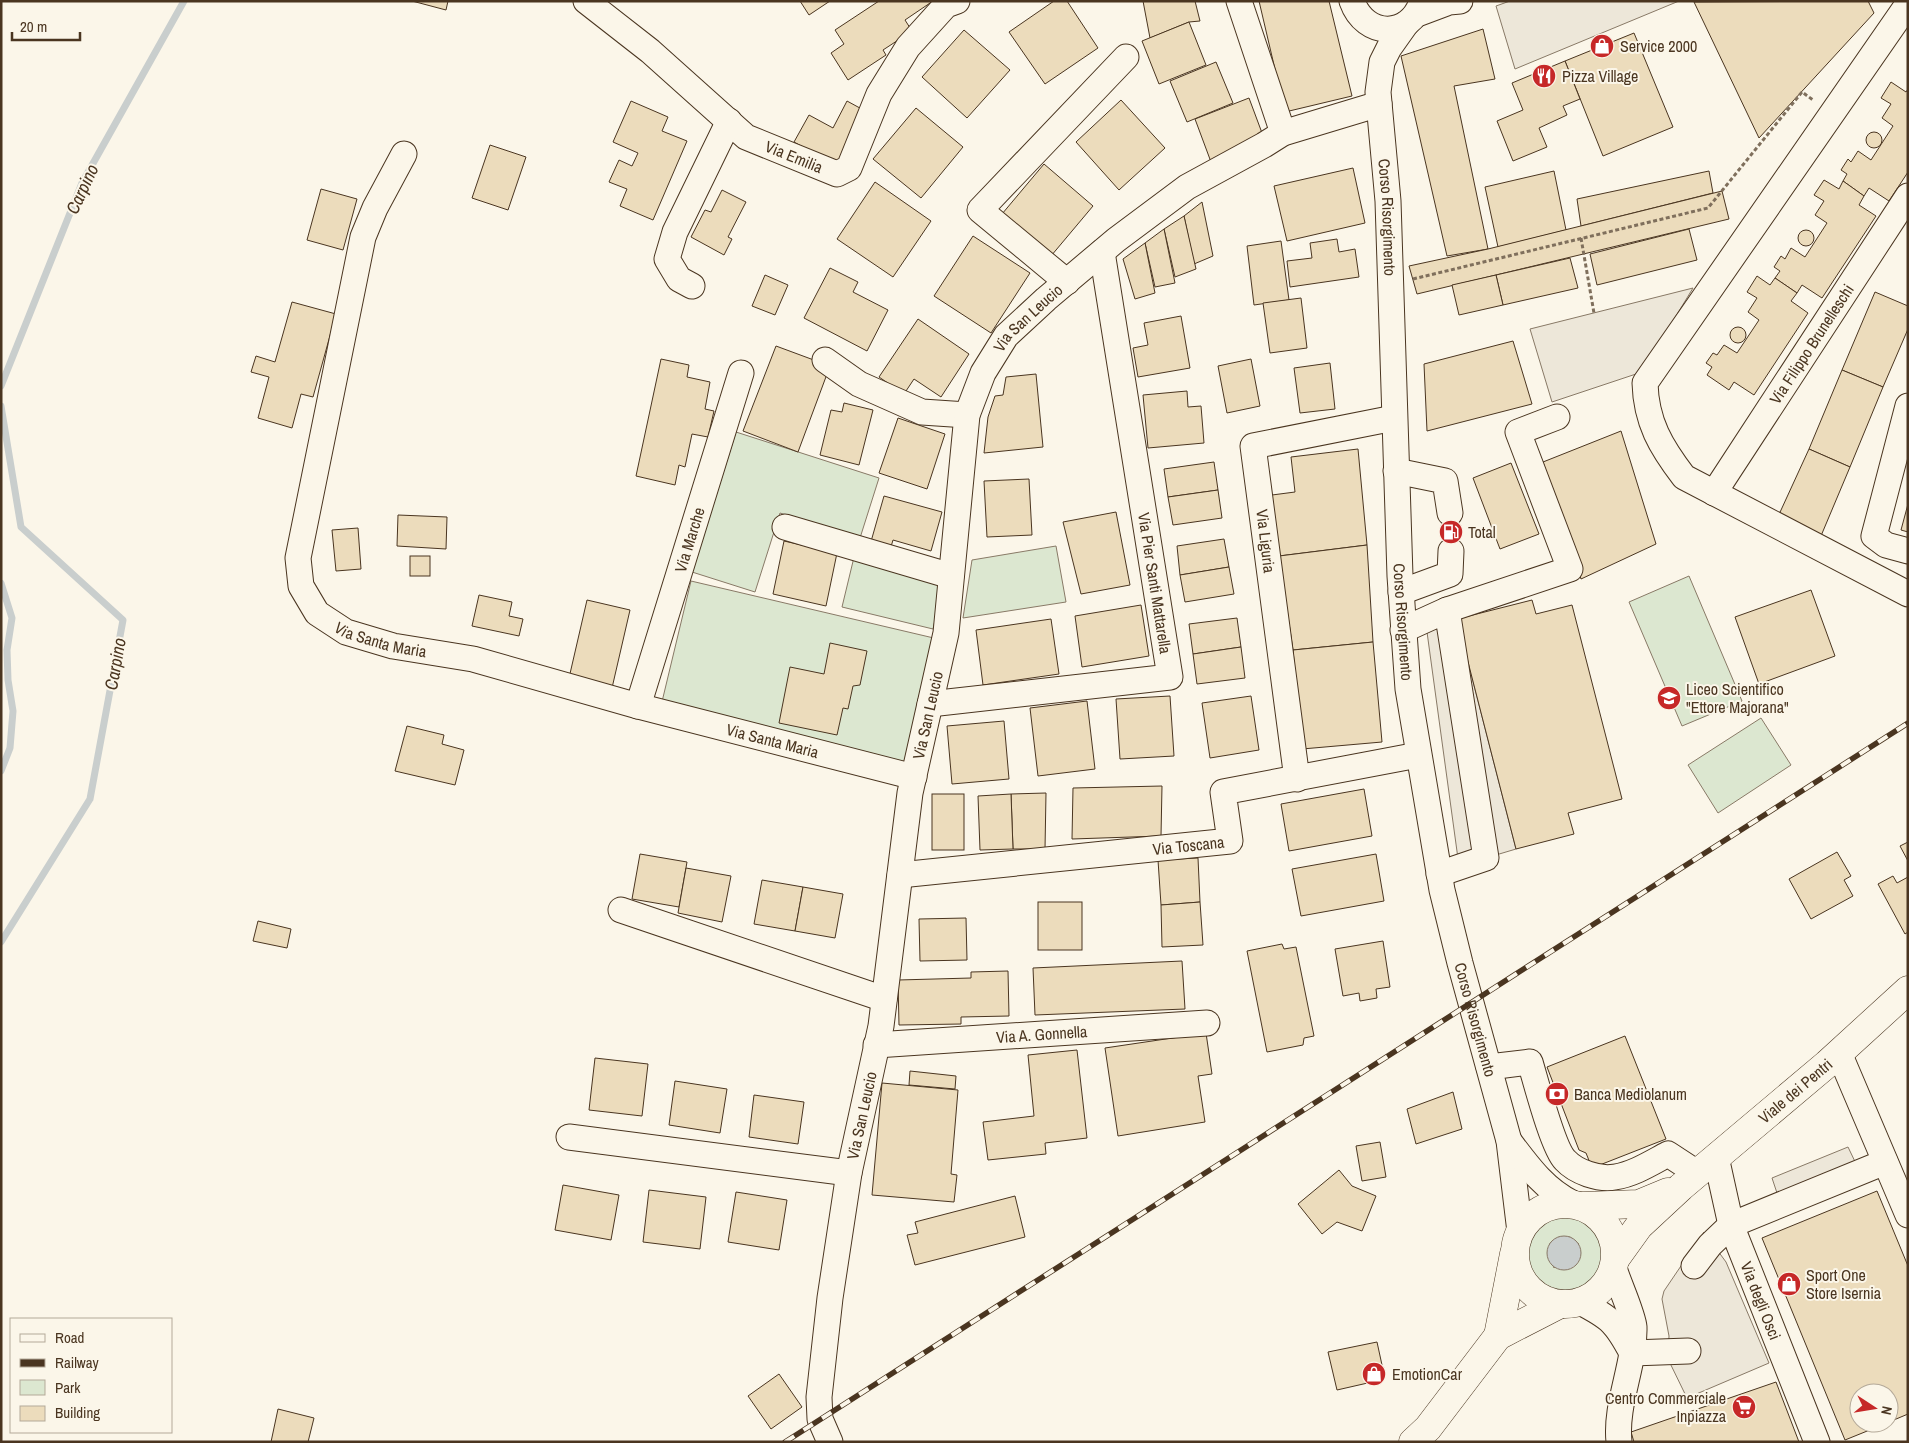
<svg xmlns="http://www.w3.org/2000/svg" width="1909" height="1443" viewBox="0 0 1909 1443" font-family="'Archivo Narrow',sans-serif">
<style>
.green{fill:#dce7d0;stroke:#887966;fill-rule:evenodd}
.parking{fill:#ede7d9;stroke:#887966}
.water{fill:#c9cecd;stroke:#887966}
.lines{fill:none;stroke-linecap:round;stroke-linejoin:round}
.stream{stroke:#c9cecd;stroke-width:7}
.building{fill:#ecdcbc;stroke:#4a3520}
.minor-casing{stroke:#4a3520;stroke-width:27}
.major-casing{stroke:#4a3520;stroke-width:29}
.path{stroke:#7f6f5c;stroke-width:3;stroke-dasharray:4 2.5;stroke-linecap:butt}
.minor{stroke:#fbf6e9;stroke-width:25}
.major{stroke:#fbf6e9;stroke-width:28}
.rail-casing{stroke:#4a3520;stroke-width:5.5}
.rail{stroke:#fbf6e9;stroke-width:4;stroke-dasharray:11;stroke-linecap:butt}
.labels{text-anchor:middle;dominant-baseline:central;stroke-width:4;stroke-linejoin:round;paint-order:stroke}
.poi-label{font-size:16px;fill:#4a3520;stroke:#fbf6e9;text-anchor:start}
.street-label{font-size:16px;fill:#4a3520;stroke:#fbf6e9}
.water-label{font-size:18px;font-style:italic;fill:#4a3520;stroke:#fbf6e9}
</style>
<rect width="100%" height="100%" fill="#fbf6e9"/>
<!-- green -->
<g class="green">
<polygon points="736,432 879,478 860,538 780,513 755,592 692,572"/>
<polygon points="1056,546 1066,602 963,618 972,560"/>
<polygon points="855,553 944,582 933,629 842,607"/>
<polygon points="1689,576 1742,701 1682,726 1629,602"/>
<polygon points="691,581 938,639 908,769 660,710"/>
<polygon points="1761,718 1791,765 1718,813 1688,765"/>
<path d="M 1561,1215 C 1593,1218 1614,1242 1597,1274 C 1594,1280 1587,1285 1580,1289 C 1534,1313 1497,1231 1561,1215 ZM 1559,1237 L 1570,1237 L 1579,1244 L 1554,1268 L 1548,1253 L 1550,1243 Z"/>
</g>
<!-- parking -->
<g class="parking">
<polygon points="1510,1 1679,1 1515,69 1496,6"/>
<polygon points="1693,288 1642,372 1552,402 1530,329"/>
<polygon points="1457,619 1516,849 1459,866 1427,632"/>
<polygon points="1848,1147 1860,1172 1781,1205 1772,1178"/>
<polygon points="1704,1232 1726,1262 1769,1363 1687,1398 1668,1359 1669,1336 1662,1299 1664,1291"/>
</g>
<!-- water -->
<circle class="water" cx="1564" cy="1253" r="17"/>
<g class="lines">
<!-- stream -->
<g class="stream">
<polyline points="1,386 82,183 184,1"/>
<polyline points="1,406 21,527 123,620 90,799 1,942"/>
<polyline points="1,583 12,618 7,650 8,680 13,711 10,748 1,771"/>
</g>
</g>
<!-- building -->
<g class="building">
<polygon points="412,1 448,1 446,10"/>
<polygon points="800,1 830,1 809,15"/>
<polygon points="879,1 933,1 905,20 912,31 883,50 886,55 848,80 831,53 844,44 835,30"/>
<polygon points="1054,1 1067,1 1098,48 1045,84 1009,32"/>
<polygon points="1143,1 1195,1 1200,21 1189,22 1150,38"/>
<polygon points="1259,1 1329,1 1352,96 1285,112"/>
<polygon points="1868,1 1874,13 1759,138 1694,2"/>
<polygon points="1189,22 1206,65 1159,84 1142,41"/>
<polygon points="1483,29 1495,79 1454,86 1488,249 1447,256 1401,56"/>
<polygon points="964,30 1010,70 967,118 922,77"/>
<polygon points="1634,33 1673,127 1603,156 1565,61"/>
<polygon points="1565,61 1580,99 1563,106 1567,115 1539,128 1547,147 1513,161 1497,121 1523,110 1512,83"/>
<polygon points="1216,62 1233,103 1187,122 1170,81"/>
<polygon points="1891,82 1906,92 1908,89 1908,172 1889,201 1869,188 1864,196 1843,181 1847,174 1841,170 1848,159 1851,162 1858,151 1871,160 1893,126 1882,118 1891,104 1881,98"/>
<polygon points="1249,98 1265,141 1211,162 1195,119"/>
<polygon points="1121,100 1165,148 1119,190 1076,142"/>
<polygon points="631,101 668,117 662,131 687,141 653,220 620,206 627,189 609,182 619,160 632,166 638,153 613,142"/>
<polygon points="847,101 869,113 839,167 794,142 809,115 833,128"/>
<polygon points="916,108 963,147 921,198 873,159"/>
<circle cx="1874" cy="140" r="8"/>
<polygon points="490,145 526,157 508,210 472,198"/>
<polygon points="1044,164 1093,206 1051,256 1002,214"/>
<polygon points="1353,168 1365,223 1287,241 1274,186"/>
<polygon points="1554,171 1566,230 1498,247 1485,187"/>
<polygon points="1709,171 1713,193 1581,226 1577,199"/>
<polygon points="1824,180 1839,189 1843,181 1864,196 1859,205 1876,216 1822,298 1802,285 1797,293 1775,278 1780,271 1774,267 1781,256 1785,259 1791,248 1805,257 1827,223 1815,215 1824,201 1814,195"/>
<polygon points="875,182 931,221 893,277 837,239"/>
<polygon points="321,189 357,199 343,250 307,240"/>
<polygon points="722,190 746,202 728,237 732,239 724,255 691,237 705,210 711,212"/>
<polygon points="1722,191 1729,219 1417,294 1409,266 1488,249"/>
<polygon points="1202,202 1213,256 1194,264 1184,216"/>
<polygon points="1184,216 1196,269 1175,277 1164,229"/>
<polygon points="1164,229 1175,283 1155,287 1145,243"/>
<polygon points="1689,229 1697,260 1597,285 1590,254"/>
<circle cx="1806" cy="238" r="8"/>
<polygon points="973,236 1030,273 991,333 934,296"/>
<polygon points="1337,239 1339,252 1355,249 1359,277 1290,287 1287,261 1312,258 1310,243"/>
<polygon points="1281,241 1289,300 1254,305 1247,246"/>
<polygon points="1145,243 1155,293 1135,299 1123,259"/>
<polygon points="1570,258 1578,288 1503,305 1496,275"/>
<polygon points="830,268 858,282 853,292 888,310 867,351 804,318"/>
<polygon points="765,275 788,285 775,315 752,306"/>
<polygon points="1496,275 1503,305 1459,315 1452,285"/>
<polygon points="1757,276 1770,285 1775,278 1797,293 1791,301 1808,313 1754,395 1734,382 1729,390 1707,375 1712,367 1706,363 1713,353 1717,355 1724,345 1737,353 1759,320 1748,312 1757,298 1747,292"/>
<polygon points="1875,292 1908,306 1908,329 1883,387 1842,370"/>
<polygon points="1301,298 1307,348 1270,353 1263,303"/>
<polygon points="292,302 336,314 313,397 301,394 292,428 258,418 269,377 251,372 256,356 275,362"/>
<polygon points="1181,316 1190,368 1138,377 1133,348 1148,345 1144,323"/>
<polygon points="918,319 969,354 941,397 914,379 904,394 879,377"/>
<circle cx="1738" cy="335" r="8"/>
<polygon points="1513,341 1532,404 1427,431 1424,364"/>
<polygon points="776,346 830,366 798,452 743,431"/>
<polygon points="661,359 689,365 687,377 710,382 705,409 714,411 708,437 692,434 685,467 679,465 675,485 636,476"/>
<polygon points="1251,359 1260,406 1227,413 1218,366"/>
<polygon points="1330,363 1335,409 1300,413 1294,368"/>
<polygon points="1842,370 1883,387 1850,467 1809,449"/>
<polygon points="1036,374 1043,447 984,453 988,417 995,396 1003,395 1006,377"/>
<polygon points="1187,391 1188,407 1201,406 1204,443 1148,448 1143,395"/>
<polygon points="844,403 873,410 859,465 820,455 831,410 842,412"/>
<polygon points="898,418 945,434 927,489 879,473"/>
<polygon points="1621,431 1656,544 1581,579 1543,462"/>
<polygon points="1358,449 1367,545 1279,556 1272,495 1295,492 1291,457"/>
<polygon points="1809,449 1850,467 1818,543 1776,521"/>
<polygon points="1214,462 1218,490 1168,497 1164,469"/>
<polygon points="1511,463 1539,534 1500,549 1473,478"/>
<polygon points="1029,479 1032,535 987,537 984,481"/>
<polygon points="1218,490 1222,518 1173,525 1168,497"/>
<polygon points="884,496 942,512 931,551 893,540 890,550 870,545"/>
<polygon points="1908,504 1908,532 1901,530"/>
<polygon points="1116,512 1130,585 1081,594 1063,522"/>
<polygon points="398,515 447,517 446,549 397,546"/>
<polygon points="358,528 361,569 336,571 332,530"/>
<polygon points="1224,539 1229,567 1180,575 1177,546"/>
<polygon points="784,541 837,553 826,606 773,594"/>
<polygon points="1367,545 1373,642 1293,650 1279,556"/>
<rect x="410" y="556" width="20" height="20"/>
<polygon points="1229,567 1234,594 1185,602 1180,575"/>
<polygon points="1811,590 1835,656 1759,684 1735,617"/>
<polygon points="479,595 512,602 509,616 523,619 519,636 472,626"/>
<polygon points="587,600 630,610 612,688 569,678"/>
<polygon points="1532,600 1536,614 1572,605 1622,799 1568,813 1574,834 1516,849 1457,619"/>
<polygon points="1141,605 1149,656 1082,667 1075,616"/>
<polygon points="1237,618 1241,647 1193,654 1189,624"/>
<polygon points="1051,619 1059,674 983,685 976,630"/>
<polygon points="1373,642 1382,742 1302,749 1293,650"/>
<polygon points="830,643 867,651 860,685 853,686 848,709 843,708 837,735 779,723 790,667 824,674"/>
<polygon points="1241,647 1245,678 1197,684 1193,654"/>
<polygon points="1170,696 1174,756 1120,759 1116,699"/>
<polygon points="1251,696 1259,750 1210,758 1202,703"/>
<polygon points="1087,701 1095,769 1038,776 1030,708"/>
<polygon points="1004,721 1009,779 952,784 947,726"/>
<polygon points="407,726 444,735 442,744 464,750 455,785 395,771"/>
<polygon points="1162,786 1161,836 1072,839 1073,788"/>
<polygon points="1364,789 1372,836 1289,851 1281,804"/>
<polygon points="1046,793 1045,849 1013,849 1011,794"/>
<rect x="932" y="794" width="32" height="56"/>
<polygon points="1011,794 1013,849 980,850 978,796"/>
<polygon points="1908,842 1908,861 1900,846"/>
<polygon points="1837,852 1851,876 1844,880 1853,896 1811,919 1789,879"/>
<polygon points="640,854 687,862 679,907 632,899"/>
<polygon points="1376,854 1384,901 1301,916 1292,869"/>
<polygon points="1198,858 1200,902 1161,905 1158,860"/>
<polygon points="686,868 731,876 722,922 678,913"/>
<polygon points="1893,876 1897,883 1908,877 1908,932 1905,934 1878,884"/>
<polygon points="762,880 803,887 795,931 754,924"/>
<polygon points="803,887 843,894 835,938 795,931"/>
<rect x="1038" y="902" width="44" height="48"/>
<polygon points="1200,902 1203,945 1162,947 1161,905"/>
<polygon points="966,918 967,960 920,961 919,919"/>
<polygon points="258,921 291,929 287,948 253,941"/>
<polygon points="1383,941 1390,987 1376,989 1377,998 1360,1001 1359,993 1343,996 1335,949"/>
<polygon points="1282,944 1284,949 1296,947 1314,1036 1304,1038 1303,1045 1267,1052 1247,951"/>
<polygon points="1182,961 1185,1009 1035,1015 1033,968"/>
<polygon points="1008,971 1009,1016 961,1017 961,1024 899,1025 898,980 971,978 971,972"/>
<polygon points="1206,1033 1212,1074 1198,1076 1205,1122 1118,1136 1105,1048"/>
<polygon points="1625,1036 1666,1139 1592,1168 1586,1153 1579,1150 1547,1067"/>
<polygon points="1077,1050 1087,1138 1045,1143 1046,1154 988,1160 983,1122 1034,1116 1028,1055"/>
<polygon points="595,1058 648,1064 642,1116 589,1110"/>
<polygon points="910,1071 956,1076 955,1089 909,1085"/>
<polygon points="675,1081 727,1089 720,1133 669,1125"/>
<polygon points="882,1083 958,1090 951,1174 957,1175 954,1202 872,1195"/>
<polygon points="1453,1092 1462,1129 1416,1144 1407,1109"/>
<polygon points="754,1095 804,1102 798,1144 749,1137"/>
<polygon points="1380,1142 1386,1177 1362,1181 1356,1146"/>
<polygon points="1339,1170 1352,1186 1376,1196 1362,1231 1337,1222 1322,1234 1298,1204"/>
<polygon points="563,1185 619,1195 611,1240 555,1230"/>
<polygon points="649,1190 706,1197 700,1249 643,1242"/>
<polygon points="1877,1191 1908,1266 1908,1414 1889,1422 1889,1393 1859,1393 1859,1423 1887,1423 1845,1440 1762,1238"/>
<polygon points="736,1192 787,1200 779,1250 728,1242"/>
<polygon points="1015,1196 1025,1237 915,1265 907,1235 918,1233 915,1222"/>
<polygon points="1377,1342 1382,1365 1369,1368 1372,1382 1337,1390 1328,1352"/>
<polygon points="779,1374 802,1407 771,1429 748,1396"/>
<polygon points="1776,1382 1799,1442 1634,1442 1631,1432"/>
<polygon points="278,1409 314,1418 308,1442 271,1442"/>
</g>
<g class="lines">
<!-- minor casing -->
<g class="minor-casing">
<g id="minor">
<path id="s1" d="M 586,1 L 650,51 L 746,137 L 837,174 L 849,168 L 879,94 L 908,47 L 946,5 L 957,1"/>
<polyline points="1239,1 1283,133"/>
<path d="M 1352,1 C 1365,38 1410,39 1422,1"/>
<path d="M 1908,4 L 1645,383 C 1646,422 1661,447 1684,477 L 1908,594"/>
<polyline points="1417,14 1449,2 1460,1"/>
<path id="s2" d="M 1406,24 L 1389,48 L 1382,62 L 1378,92 L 1388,201 L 1400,576 L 1408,689 L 1442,890 L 1460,963 L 1509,1141 L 1520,1232"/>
<path id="s3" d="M 404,154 L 375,208 L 363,237 L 298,558 L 301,586 L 317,613 L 346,632 L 393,646 L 473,659 L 638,706 L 914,777"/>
<polyline points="1067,282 980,210 1126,57"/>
<polyline points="692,286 679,279 667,259 675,232 729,121"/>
<polyline points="825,360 859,384 922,412 967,415"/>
<polyline points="1908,406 1874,536 1886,545 1908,551"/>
<polyline points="1396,471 1445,481 1450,513"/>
<path id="s4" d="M 1714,493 L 1908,196"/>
<polyline points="785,527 951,576"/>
<polyline points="1401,592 1450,574 1451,551"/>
<polyline points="1447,610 1570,569 1518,432 1557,417"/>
<polyline points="1403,630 1447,610 1486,858 1439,874"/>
<polyline points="930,704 1170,677 1102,252"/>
<path id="s5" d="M 638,706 L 741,373"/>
<polyline points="1297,779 1253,446 1394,418"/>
<path id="s6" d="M 900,875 L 1230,841 L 1223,792 L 1418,755"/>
<polyline points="621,910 884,999"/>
<path id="s7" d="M 876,1045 L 1207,1023"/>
<polyline points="1839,1053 1908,1215"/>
<path d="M 1489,1067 L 1530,1062 C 1536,1082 1553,1148 1565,1160 C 1576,1172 1599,1180 1615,1177 C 1634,1174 1651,1163 1668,1154 L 1697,1173"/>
<polyline points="569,1137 849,1173"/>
<path d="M 1509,1141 C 1528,1166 1544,1189 1572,1203"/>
<path id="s8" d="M 1716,1157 L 1731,1225 L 1817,1442"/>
<polyline points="1694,1266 1710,1245 1731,1225 1885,1162"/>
<path d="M 1614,1268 C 1618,1282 1633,1314 1634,1327 C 1635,1366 1615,1403 1619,1442"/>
<path d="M 1580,1302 C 1611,1318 1616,1323 1632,1353"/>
<polyline points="1632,1353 1688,1351"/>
<path id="s9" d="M 830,1442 L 820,1419 L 819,1397 L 830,1298 L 849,1173 L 881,1026 L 910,793 L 946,633 L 967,415 L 983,373 L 1006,336 L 1046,299 L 1116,240 L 1187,187 L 1264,145 L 1283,133 L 1379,104"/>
</g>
</g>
<!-- major casing -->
<g class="major-casing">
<g id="major">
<circle cx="1565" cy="1254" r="50"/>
<polyline points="1583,1206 1639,1204 1668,1192"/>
<path id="s10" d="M 1616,1258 L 1639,1226 L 1681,1187 L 1827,1064 L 1908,990"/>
<polyline points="1498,1336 1514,1254"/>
<polyline points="1413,1442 1428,1428 1498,1336 1560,1304"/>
</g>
</g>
<!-- path -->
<g class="path">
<polyline points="1581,238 1594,313"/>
<polyline points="1413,279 1708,208 1802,92 1813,100"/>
</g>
<!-- minor -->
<use href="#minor" class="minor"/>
<!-- major -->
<use href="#major" class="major"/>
<!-- rail casing -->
<g class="rail-casing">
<polyline id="rail" points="785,1442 1908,723"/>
</g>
<!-- rail -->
<use href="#rail" class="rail"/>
</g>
<!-- icons -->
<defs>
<g id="shop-disc" transform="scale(1.25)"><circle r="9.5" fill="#c62828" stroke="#fbf6e9"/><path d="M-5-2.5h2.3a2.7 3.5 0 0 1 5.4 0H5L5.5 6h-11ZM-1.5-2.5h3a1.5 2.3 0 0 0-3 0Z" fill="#fff"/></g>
<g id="restaurant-disc" transform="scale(1.25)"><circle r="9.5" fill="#c62828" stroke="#fbf6e9"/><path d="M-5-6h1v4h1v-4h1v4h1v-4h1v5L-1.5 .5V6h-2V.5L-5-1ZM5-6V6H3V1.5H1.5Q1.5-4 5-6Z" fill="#fff"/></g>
<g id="fuel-disc" transform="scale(1.25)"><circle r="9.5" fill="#c62828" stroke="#fbf6e9"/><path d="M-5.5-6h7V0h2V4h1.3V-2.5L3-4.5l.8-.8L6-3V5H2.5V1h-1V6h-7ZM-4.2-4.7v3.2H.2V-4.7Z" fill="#fff"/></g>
<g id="school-disc" transform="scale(1.25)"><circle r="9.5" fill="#c62828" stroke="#fbf6e9"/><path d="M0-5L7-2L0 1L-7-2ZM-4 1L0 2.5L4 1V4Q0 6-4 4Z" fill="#fff"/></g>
<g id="bank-disc" transform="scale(1.25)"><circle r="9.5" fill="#c62828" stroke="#fbf6e9"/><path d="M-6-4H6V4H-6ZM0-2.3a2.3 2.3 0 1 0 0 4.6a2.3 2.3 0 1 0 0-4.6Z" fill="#fff"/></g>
<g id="supermarket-disc" transform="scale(1.25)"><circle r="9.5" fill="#c62828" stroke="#fbf6e9"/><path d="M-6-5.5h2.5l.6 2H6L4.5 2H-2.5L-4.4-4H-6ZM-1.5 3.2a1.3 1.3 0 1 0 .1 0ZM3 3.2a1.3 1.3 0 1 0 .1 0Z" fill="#fff"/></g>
</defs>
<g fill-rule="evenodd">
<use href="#shop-disc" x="1602" y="46"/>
<use href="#restaurant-disc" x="1544" y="76"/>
<use href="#fuel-disc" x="1451" y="532"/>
<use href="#school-disc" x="1669" y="698"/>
<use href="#bank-disc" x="1557" y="1094"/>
<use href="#shop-disc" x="1789" y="1284"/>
<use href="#shop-disc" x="1374" y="1374"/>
<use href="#supermarket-disc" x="1744" y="1407"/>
</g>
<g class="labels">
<!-- poi labels -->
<g class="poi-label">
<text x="1620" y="46">Service 2000</text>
<text x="1562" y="76">Pizza Village</text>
<text x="1468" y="532">Total</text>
<text x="1686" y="689">Liceo Scientifico<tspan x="1686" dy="18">"Ettore Majorana"</tspan></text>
<text x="1574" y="1094">Banca Mediolanum</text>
<text x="1806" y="1275">Sport One<tspan x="1806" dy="18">Store Isernia</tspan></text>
<text x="1392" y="1374">EmotionCar</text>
<text x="1726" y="1398" text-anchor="end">Centro Commerciale<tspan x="1726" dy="18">Inpiazza</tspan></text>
</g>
<!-- street labels -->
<g class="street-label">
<text stroke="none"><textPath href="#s1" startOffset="262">Via Emilia</textPath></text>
<text stroke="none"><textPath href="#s2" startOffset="201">Corso Risorgimento</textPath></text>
<text stroke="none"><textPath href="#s9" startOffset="1158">Via San Leucio</textPath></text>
<text stroke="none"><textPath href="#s4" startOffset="178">Via Filippo Brunelleschi</textPath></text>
<text stroke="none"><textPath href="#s5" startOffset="174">Via Marche</textPath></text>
<text transform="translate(1266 541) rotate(83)">Via Liguria</text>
<text transform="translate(1155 583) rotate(81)">Via Pier Santi Mattarella</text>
<text stroke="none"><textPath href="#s2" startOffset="606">Corso Risorgimento</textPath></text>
<text stroke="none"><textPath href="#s3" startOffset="550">Via Santa Maria</textPath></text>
<text stroke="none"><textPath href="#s9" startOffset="738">Via San Leucio</textPath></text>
<text stroke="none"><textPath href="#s3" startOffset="955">Via Santa Maria</textPath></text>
<text stroke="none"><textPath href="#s6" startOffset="290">Via Toscana</textPath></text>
<text stroke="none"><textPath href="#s2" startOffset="1011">Corso Risorgimento</textPath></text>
<text stroke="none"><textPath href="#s7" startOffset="166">Via A. Gonnella</textPath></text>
<text stroke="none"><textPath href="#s10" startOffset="246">Viale dei Pentri</textPath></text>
<text stroke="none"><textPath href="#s9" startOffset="332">Via San Leucio</textPath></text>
<text stroke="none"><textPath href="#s8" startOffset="151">Via degli Osci</textPath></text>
</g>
<!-- water labels -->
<g class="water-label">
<text transform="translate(82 189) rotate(-65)">Carpino</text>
<text transform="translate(115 664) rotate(-80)">Carpino</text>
</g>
</g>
<!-- border -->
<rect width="1909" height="1443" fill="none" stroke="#4a3520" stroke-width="5"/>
<!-- legend -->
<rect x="10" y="1318" width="162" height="115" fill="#fbf6e9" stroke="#b4a999"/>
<rect x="20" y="1334" width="25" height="8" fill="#fbf6e9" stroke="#b4a999"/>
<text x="55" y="1343" font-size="15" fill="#4a3520">Road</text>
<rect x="20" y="1359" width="25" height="8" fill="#4a3520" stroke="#b4a999"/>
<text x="55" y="1368" font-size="15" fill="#4a3520">Railway</text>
<rect x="20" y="1380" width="25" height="15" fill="#dce7d0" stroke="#b4a999"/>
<text x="55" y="1393" font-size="15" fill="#4a3520">Park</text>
<rect x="20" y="1406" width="25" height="15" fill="#ecdcbc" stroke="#b4a999"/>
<text x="55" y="1418" font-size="15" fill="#4a3520">Building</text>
<!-- north arrow -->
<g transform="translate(1874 1408) rotate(102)"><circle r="24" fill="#fbf6e9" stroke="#b4a999"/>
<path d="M0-4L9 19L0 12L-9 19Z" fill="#c62828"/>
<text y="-8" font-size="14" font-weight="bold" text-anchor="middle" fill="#4a3520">N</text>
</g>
<!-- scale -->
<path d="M12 32v8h68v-8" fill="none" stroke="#4a3520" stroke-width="2.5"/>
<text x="20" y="32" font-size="15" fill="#4a3520" stroke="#fbf6e9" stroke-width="4" paint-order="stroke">20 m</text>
</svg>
